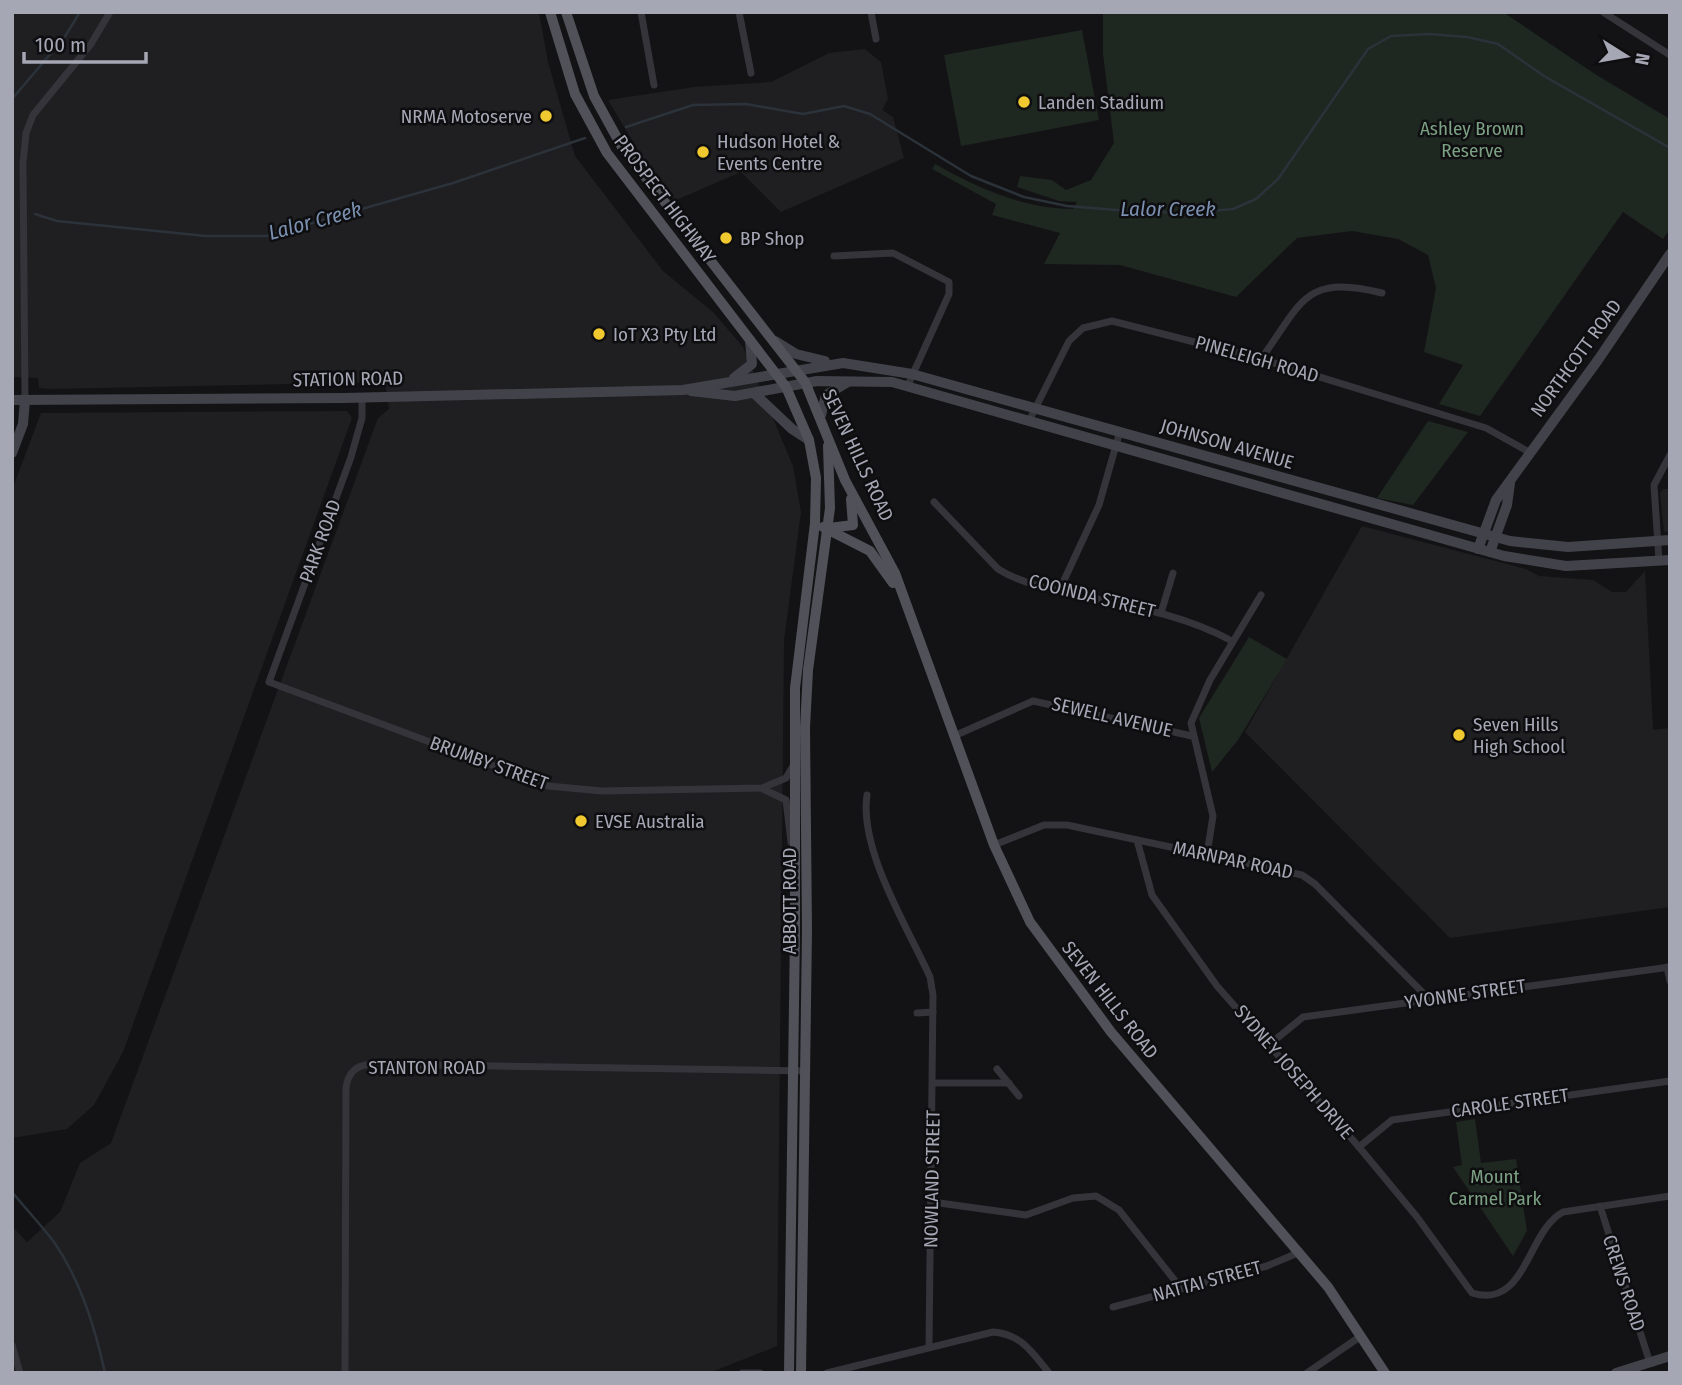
<svg xmlns="http://www.w3.org/2000/svg" width="1682" height="1385" viewBox="0 0 1682 1385" font-family="'Fira Sans Condensed',sans-serif">
<style>
.built{fill:#1f1f22}
.green{fill:#1f2721}
.lines{fill:none;stroke-linecap:round;stroke-linejoin:round}
.stream{stroke:#2b323a;stroke-width:2.5}
.street{stroke:#34343a;stroke-width:7}
.secondary{stroke:#42434a;stroke-width:10}
.primary{stroke:#505159;stroke-width:10}
.poi-dot{fill:#f0c930;stroke:#0e0e10;stroke-width:2.5}
.labels{text-anchor:middle;dominant-baseline:central;stroke-width:5;stroke-linejoin:round;paint-order:stroke}
.poi-label{font-size:19px;fill:#a5a7b5;stroke:#0e0e10;text-anchor:start}
.park-label{font-size:19px;fill:#7ca083;stroke:#0e0e10}
.street-label{font-size:19px;fill:#a5a7b5;stroke:#0e0e10}
.water-label{font-size:21px;font-style:italic;fill:#7b90b0;stroke:#0e0e10}
</style>
<rect width="100%" height="100%" fill="#131315"/>
<!-- built -->
<g class="built">
<polygon points="12,12 539,12 548,62 575,156 663,271 714,313 743,347 793,466 801,512 784,640 777,1346 709,1373 12,1373 12,1226 27,1242 60,1212 80,1163 111,1143 378,418 389,409 385,382 50,389 39,388 38,378 12,377"/>
<polygon points="865,49 881,62 888,99 882,110 893,117 904,158 781,212 741,172 674,201 650,170 608,100 694,87 771,82 829,53"/>
<polygon points="347,411 352,418 123,1052 94,1105 67,1129 12,1138 12,490 41,413"/>
<polygon points="1663,489 1670,489 1669,533 1664,531 1660,493"/>
<polygon points="1362,526 1526,569 1539,576 1593,580 1612,592 1626,592 1645,571 1653,730 1670,728 1670,907 1450,938 1245,732"/>
</g>
<!-- green -->
<g class="green">
<path d="M 1090,12 L 1503,12 L 1595,74 L 1670,119 L 1670,229 L 1663,239 L 1623,212 L 1480,416 L 1439,404 L 1463,365 L 1424,352 L 1436,288 L 1428,255 L 1398,239 L 1352,231 L 1297,238 L 1236,297 L 1120,265 L 1044,264 L 1060,233 L 992,215 L 996,204 L 932,169 L 935,164 C 980,189 1021,208 1073,209 L 1077,202 L 1059,201 L 1017,187 L 1020,176 L 1052,180 L 1066,190 L 1091,180 L 1114,143 L 1103,54 L 1103,14 Z"/>
<polygon points="1082,30 1099,120 961,146 944,55"/>
<polygon points="1428,421 1468,432 1413,505 1377,498"/>
<polygon points="1249,637 1287,659 1238,740 1212,772 1199,718"/>
<polygon points="1475,1119 1481,1163 1516,1159 1527,1231 1513,1256 1453,1167 1462,1165 1456,1122"/>
</g>
<g class="lines">
<!-- stream -->
<g class="stream">
<polyline points="12,99 64,38 80,12"/>
<polyline points="626,127 693,105 746,104 803,114 844,106 870,114 971,176 1024,197 1067,206 1129,211 1188,213 1233,209 1256,199 1278,179 1368,49 1391,36 1429,34 1467,37 1498,44 1544,76 1670,148"/>
<polyline points="35,214 57,221 206,236 267,236 453,183 585,138"/>
<path d="M 12,1192 C 26,1209 41,1225 54,1242 C 81,1281 95,1328 105,1373"/>
</g>
<!-- street -->
<g class="street">
<polyline points="641,12 654,85"/>
<polyline points="739,12 751,73"/>
<polyline points="871,12 876,39"/>
<polyline points="1603,12 1670,55"/>
<polyline points="834,256 893,253 949,282 949,294 908,385"/>
<path d="M 1261,359 C 1303,301 1304,274 1382,293"/>
<polyline points="362,397 362,418 351,457 269,682 548,786 602,791 762,788 786,778 793,766"/>
<polyline points="25,400 23,163 26,133 33,115 91,44 110,12"/>
<polyline points="1029,421 1069,341 1083,328 1112,321 1261,359 1486,428 1529,452"/>
<path d="M 934,502 L 998,569 C 1025,586 1062,591 1092,598 C 1141,608 1187,617 1232,641"/>
<polyline points="1659,561 1654,485 1670,455"/>
<polyline points="1059,591 1099,505 1120,431"/>
<polyline points="1161,613 1173,573"/>
<polyline points="954,736 1033,701 1192,736"/>
<polyline points="763,789 786,800 791,842"/>
<path d="M 867,795 C 859,850 907,926 930,977 L 933,995 L 929,1347"/>
<path d="M 1137,840 L 1152,895 L 1217,986 L 1359,1147 L 1417,1217 L 1472,1293 C 1526,1310 1527,1231 1563,1212 L 1670,1196"/>
<polyline points="994,845 1044,825 1067,825 1302,875 1315,884 1428,998"/>
<polyline points="1207,854 1213,816 1191,723 1210,680 1261,595"/>
<polyline points="1667,967 1670,981"/>
<polyline points="917,1013 933,1012"/>
<polyline points="1270,1044 1303,1017 1670,967"/>
<polyline points="997,1069 1019,1096"/>
<polyline points="934,1083 1009,1083"/>
<polyline points="1359,1147 1392,1120 1670,1081"/>
<polyline points="932,1202 1026,1215 1073,1198 1096,1196 1119,1210 1180,1287"/>
<polyline points="1600,1206 1649,1360"/>
<polyline points="1113,1307 1267,1266 1300,1252"/>
<polyline points="12,1345 20,1373"/>
<path d="M 345,1373 L 346,1088 C 348,1073 355,1066 370,1064 L 806,1071"/>
<polyline points="742,1373 760,1373"/>
<path d="M 827,1373 L 993,1332 C 1021,1334 1032,1352 1049,1373"/>
<polyline points="1307,1373 1361,1336"/>
</g>
<!-- secondary -->
<g class="secondary">
<polyline points="775,341 796,354 825,361"/>
<polyline points="734,378 752,364 750,340"/>
<polyline points="691,391 735,396 817,381 892,382 1504,556 1566,566 1670,560"/>
<polyline points="755,394 792,429 809,440"/>
<polyline points="12,400 344,398 683,390 843,363 912,374 1510,541 1568,547 1670,540"/>
<polyline points="821,415 826,395 848,382"/>
<polyline points="12,453 23,424 25,400"/>
<polyline points="1478,549 1496,500 1598,360 1670,254"/>
<polyline points="1490,552 1507,505 1510,483"/>
<polyline points="1616,1373 1670,1356"/>
</g>
<!-- primary -->
<g class="primary">
<polyline points="550,12 575,94 607,153 786,387 809,440 816,478 815,523 795,688 795,929 789,1373"/>
<polyline points="566,12 594,96 622,147 805,382 845,480 895,573 994,845 1030,922 1111,1032 1328,1287 1385,1373"/>
<polyline points="823,527 870,551 893,583"/>
<polyline points="829,528 853,525 851,499"/>
<polyline points="801,1373 807,930 805,728 808,670 830,508 828,446"/>
</g>
</g>
<!-- markers -->
<g class="poi-dot">
<circle cx="1024" cy="102" r="7"/>
<circle cx="546" cy="116" r="7"/>
<circle cx="703" cy="152" r="7"/>
<circle cx="726" cy="238" r="7"/>
<circle cx="599" cy="334" r="7"/>
<circle cx="1459" cy="735" r="7"/>
<circle cx="581" cy="821" r="7"/>
</g>
<g class="labels">
<!-- poi labels -->
<g class="poi-label">
<text x="1038" y="102">Landen Stadium</text>
<text x="532" y="116" text-anchor="end">NRMA Motoserve</text>
<text x="717" y="141">Hudson Hotel &amp;<tspan x="717" dy="22">Events Centre</tspan></text>
<text x="740" y="238">BP Shop</text>
<text x="613" y="334">IoT X3 Pty Ltd</text>
<text x="1473" y="724">Seven Hills<tspan x="1473" dy="22">High School</tspan></text>
<text x="595" y="821">EVSE Australia</text>
</g>
<!-- park labels -->
<g class="park-label">
<text x="1472" y="128">Ashley Brown<tspan x="1472" dy="22">Reserve</tspan></text>
<text x="1495" y="1176">Mount<tspan x="1495" dy="22">Carmel Park</tspan></text>
</g>
<!-- street labels -->
<g class="street-label">
<text transform="translate(665 199) rotate(53)">PROSPECT HIGHWAY</text>
<text transform="translate(1576 358) rotate(-54)">NORTHCOTT ROAD</text>
<text transform="translate(1257 359) rotate(16)">PINELEIGH ROAD</text>
<text transform="translate(348 379) rotate(-1)">STATION ROAD</text>
<text transform="translate(1227 444) rotate(16)">JOHNSON AVENUE</text>
<text transform="translate(858 455) rotate(65)">SEVEN HILLS ROAD</text>
<text transform="translate(320 541) rotate(-70)">PARK ROAD</text>
<text transform="translate(1092 596) rotate(14)">COOINDA STREET</text>
<text transform="translate(1112 717) rotate(13)">SEWELL AVENUE</text>
<text transform="translate(489 763) rotate(20)">BRUMBY STREET</text>
<text transform="translate(1233 860) rotate(12)">MARNPAR ROAD</text>
<text transform="translate(789 901) rotate(-90)">ABBOTT ROAD</text>
<text transform="translate(1465 994) rotate(-8)">YVONNE STREET</text>
<text transform="translate(1110 1000) rotate(52)">SEVEN HILLS ROAD</text>
<text x="427" y="1067">STANTON ROAD</text>
<text transform="translate(1294 1072) rotate(49)">SYDNEY JOSEPH DRIVE</text>
<text transform="translate(1510 1103) rotate(-8)">CAROLE STREET</text>
<text transform="translate(932 1179) rotate(-89)">NOWLAND STREET</text>
<text transform="translate(1207 1281) rotate(-15)">NATTAI STREET</text>
<text transform="translate(1624 1283) rotate(72)">CREWS ROAD</text>
</g>
<!-- water labels -->
<g class="water-label">
<text x="1168" y="209">Lalor Creek</text>
<text transform="translate(315 221) rotate(-15)">Lalor Creek</text>
</g>
</g>
<!-- border -->
<rect width="1682" height="1385" fill="none" stroke="#a5a7b5" stroke-width="28"/>
<!-- north arrow -->
<g transform="translate(1626 56) rotate(101)" stroke="#0e0e10" stroke-width="5" paint-order="stroke">
<path d="M0-5L12 26L0 18L-12 26Z" fill="#a5a7b5"/>
<text y="-10" font-size="19" font-weight="bold" text-anchor="middle" fill="#a5a7b5">N</text>
</g>
<!-- scale -->
<path d="M24 52v10h122v-10" fill="none" stroke="#a5a7b5" stroke-width="3.5"/>
<text x="35" y="52" font-size="21" fill="#a5a7b5" stroke="#0e0e10" stroke-width="5" paint-order="stroke">100 m</text>
</svg>
